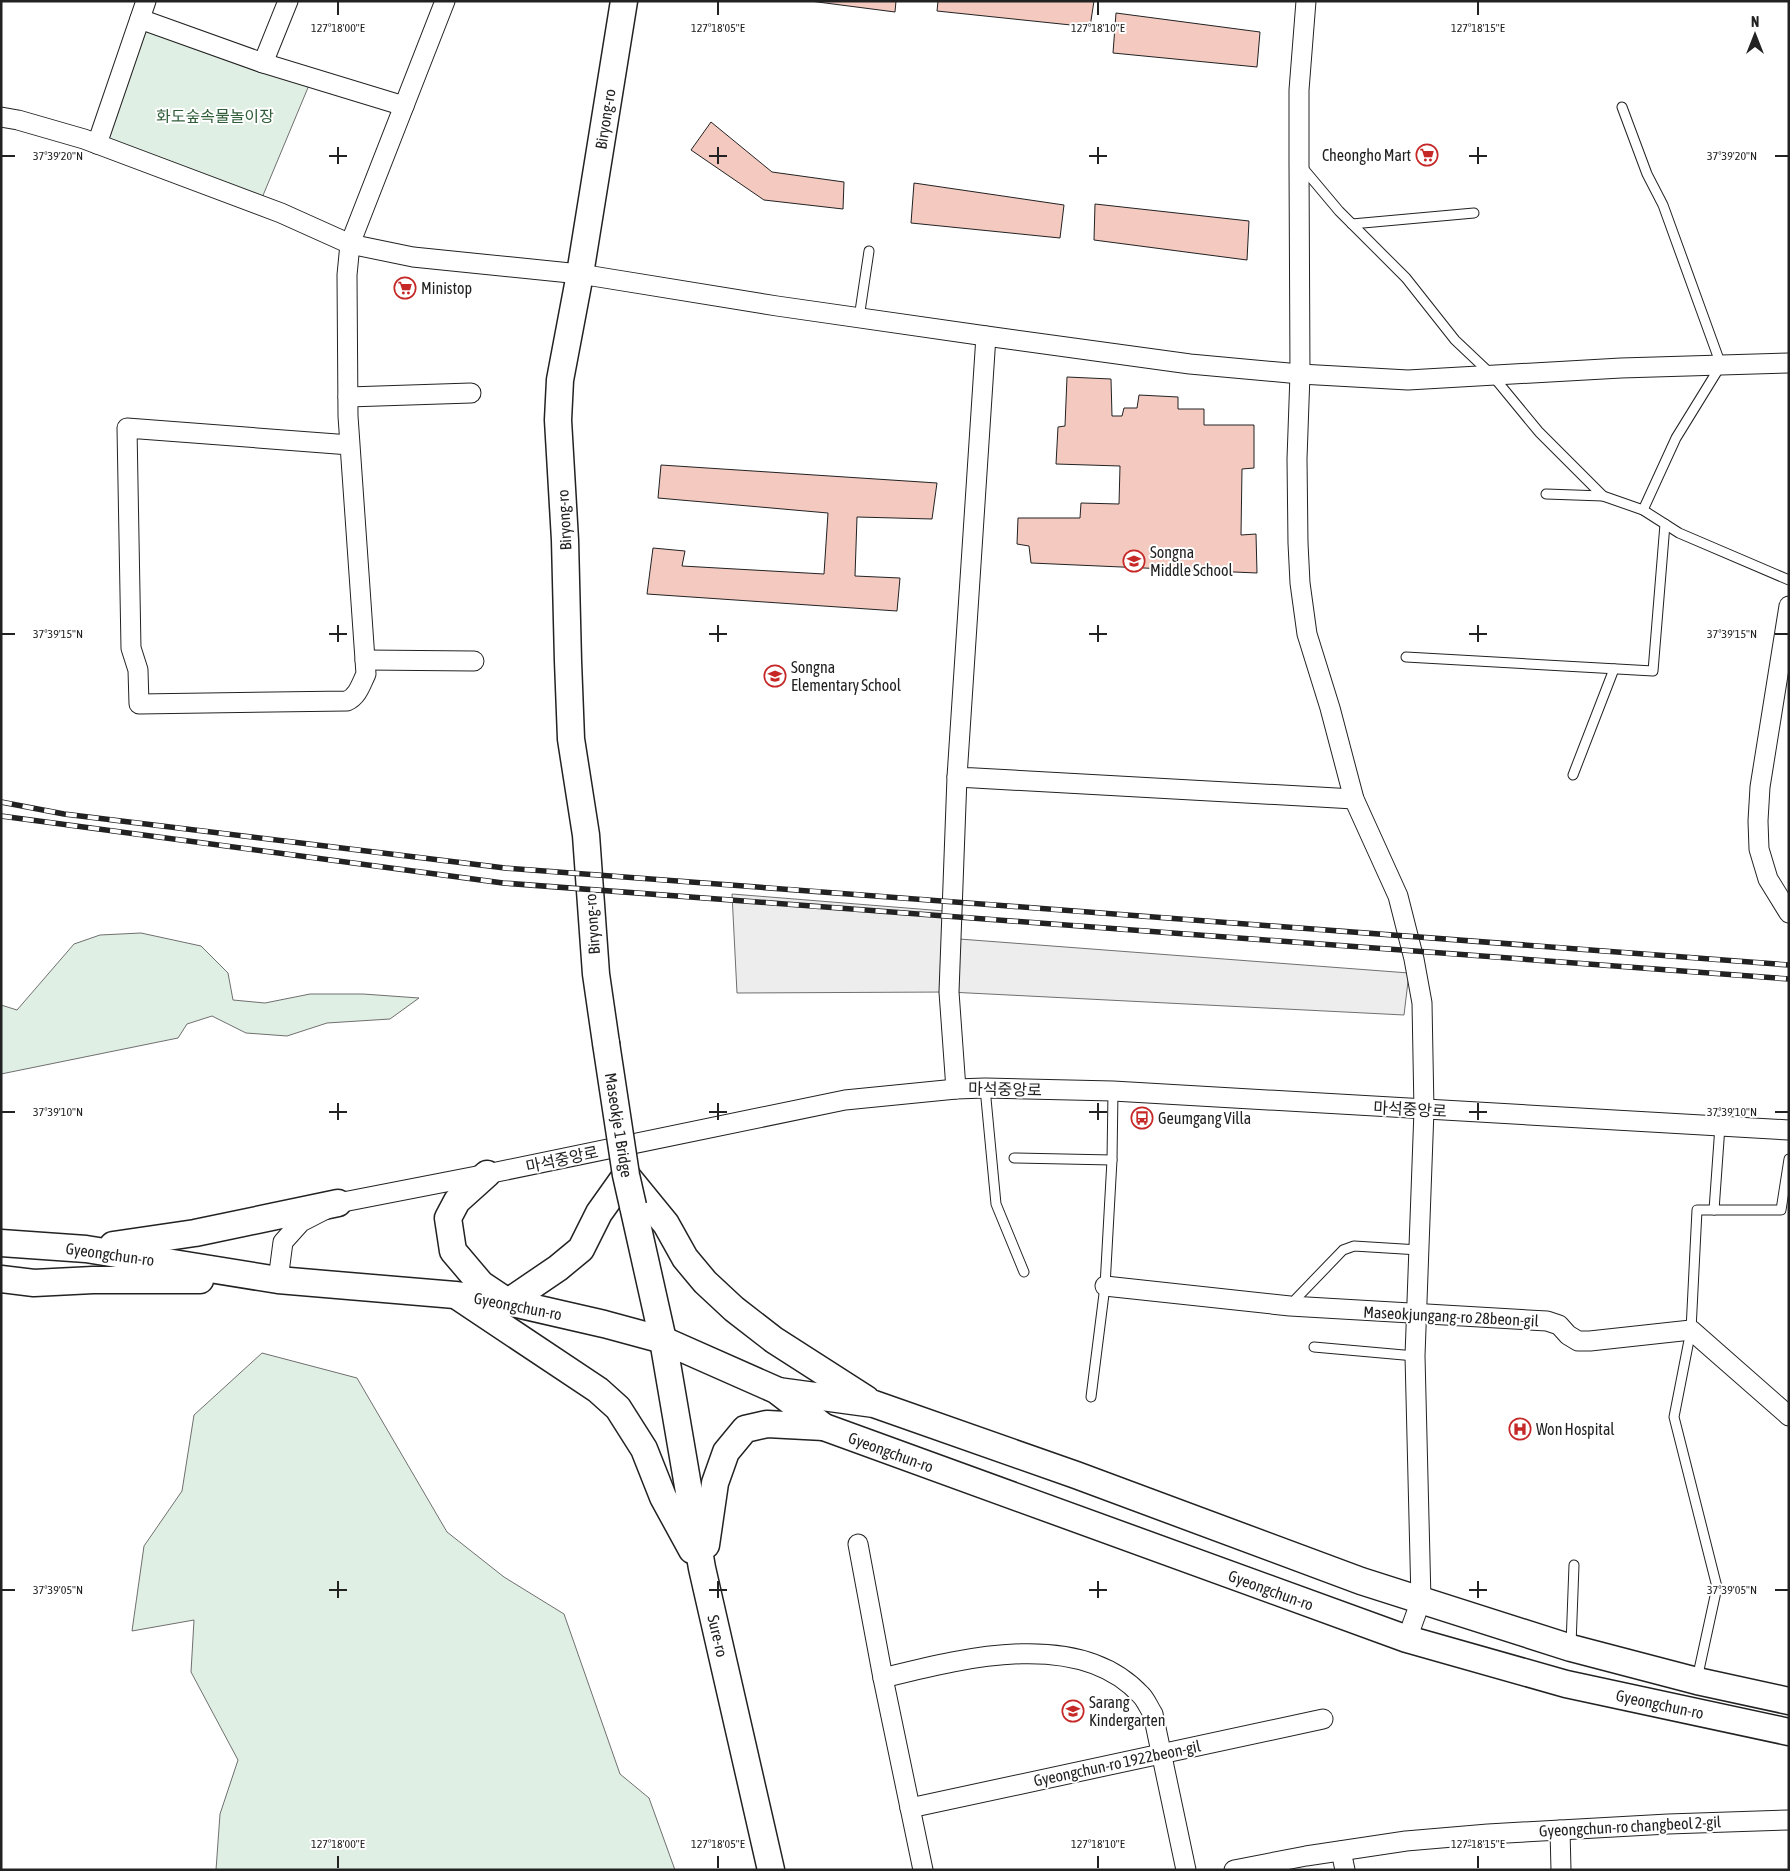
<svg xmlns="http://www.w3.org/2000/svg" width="1790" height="1871" viewBox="0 0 1790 1871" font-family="'Asap Condensed','Noto Sans KR',sans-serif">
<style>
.green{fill:#e0efe3;stroke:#6f6f6f}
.parking{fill:#ededed;stroke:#6f6f6f}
.building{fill:#f3c9c0;stroke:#222}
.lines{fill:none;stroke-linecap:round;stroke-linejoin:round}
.lane-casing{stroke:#222;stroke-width:11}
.street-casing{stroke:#222;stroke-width:21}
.secondary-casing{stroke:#222;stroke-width:29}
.lane{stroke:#fff;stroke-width:9}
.street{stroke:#fff;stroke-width:19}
.secondary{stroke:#fff;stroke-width:26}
.rail-casing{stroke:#222;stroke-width:5.5}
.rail{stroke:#fff;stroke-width:4;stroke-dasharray:11;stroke-linecap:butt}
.secondary-bridge-casing{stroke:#222;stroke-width:29;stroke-linecap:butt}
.secondary-bridge{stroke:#fff;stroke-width:26}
.ticks{fill:none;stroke:#222;stroke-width:2}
.labels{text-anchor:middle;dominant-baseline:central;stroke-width:4;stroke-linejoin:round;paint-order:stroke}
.park-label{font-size:16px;fill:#2f5e38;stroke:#fff}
.street-label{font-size:16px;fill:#222;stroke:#fff}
.poi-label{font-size:16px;fill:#222;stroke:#fff;text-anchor:start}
.ticks-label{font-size:12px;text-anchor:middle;fill:#222;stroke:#fff;stroke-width:4;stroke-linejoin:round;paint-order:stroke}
</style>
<rect width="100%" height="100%" fill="#fff"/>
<!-- green -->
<g class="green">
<polygon points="140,19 312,78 259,205 97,144"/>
<polygon points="141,933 201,946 228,973 233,1000 265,1003 310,994 363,994 419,998 390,1019 327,1023 287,1036 246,1033 212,1016 187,1024 178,1038 1,1074 1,1005 17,1010 74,944 100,935"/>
<polygon points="262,1353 357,1378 447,1532 504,1577 564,1614 620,1774 649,1798 675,1870 216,1870 220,1814 238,1760 191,1672 194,1620 132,1631 144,1546 182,1491 194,1415"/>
</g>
<!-- parking -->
<polygon class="parking" points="732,894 944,911 946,938 1409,973 1404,1015 949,992 737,993"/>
<!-- building -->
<g class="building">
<polygon points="810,1 896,1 895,12"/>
<polygon points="938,1 1094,1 1090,27 937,11"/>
<polygon points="1116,13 1260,32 1257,67 1113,53"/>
<polygon points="711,122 772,172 844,182 843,209 764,200 691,150"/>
<polygon points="914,183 1064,205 1060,238 911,223"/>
<polygon points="1095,204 1249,221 1247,260 1094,240"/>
<polygon points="1067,377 1111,379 1112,416 1122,416 1124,408 1137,408 1139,395 1178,397 1178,409 1204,409 1204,425 1254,425 1254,468 1242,469 1241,535 1256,534 1257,573 1031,563 1029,546 1017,544 1018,518 1080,518 1081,503 1119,504 1120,466 1056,464 1058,427 1065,426"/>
<polygon points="661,465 937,483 932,519 857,517 855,576 900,578 897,611 647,594 653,548 685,551 682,566 824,574 828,513 658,498"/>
</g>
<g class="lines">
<!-- lane casing -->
<g class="lane-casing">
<g id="lane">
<polyline points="1622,107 1647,174 1663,205 1721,365 1676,438 1643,510"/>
<polyline points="1302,167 1339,211 1406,278 1455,340 1492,375 1539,432 1603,496"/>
<polyline points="1352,224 1474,213"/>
<polyline points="859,318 869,251"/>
<polyline points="1546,494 1603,496 1643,510 1679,533 1789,580"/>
<polyline points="1406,657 1653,671 1665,524"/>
<polyline points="1573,775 1614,669"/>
<polyline points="985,1088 996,1204 1024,1272"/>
<polyline points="1014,1158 1112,1160"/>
<polyline points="1714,1210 1720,1126"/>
<polyline points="1290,1305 1343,1250 1354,1246 1419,1250"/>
<polyline points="1314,1347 1415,1356"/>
<polyline points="1091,1397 1105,1286 1112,1160 1113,1091"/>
<polyline points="1571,1645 1574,1565"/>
<polyline points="1697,1679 1717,1587 1674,1417 1691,1330 1697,1210 1781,1210 1789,1159"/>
</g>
</g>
<!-- street casing -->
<g class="street-casing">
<g id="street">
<polyline points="1306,1 1299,90 1299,163 1300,374 1297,459 1298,543 1300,583 1307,634 1330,708 1354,799 1398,896 1414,959 1422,1003 1424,1110 1415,1356 1421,1600 1407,1639"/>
<polyline points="140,19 263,63 404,106"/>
<polyline points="263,63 288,1"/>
<polyline points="1,117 18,120 84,139 281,213 350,244 413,257 580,274 777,306 986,336 1190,364 1300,374 1408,380 1621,368 1789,363"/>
<polyline points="97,144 146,1"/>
<polyline points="986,336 957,777 1354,799"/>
<polyline points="348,397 471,393"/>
<path d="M 350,445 L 127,428 L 131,648 L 138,670 L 139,704 L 347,701 C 358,696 361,684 366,674 L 348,416 L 347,275 L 350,244 L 445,1"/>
<polyline points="1789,606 1760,787 1758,821 1759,849 1768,879 1789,913"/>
<polyline points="365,660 474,661"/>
<polyline points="956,1089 949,992 957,777"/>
<polyline points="278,1280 283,1242 301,1222 338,1203 487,1174 845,1100 956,1089 985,1088 1113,1091 1789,1130"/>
<polyline points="1105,1286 1290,1306 1547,1321 1559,1325 1568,1335 1578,1341 1590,1341 1691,1330 1789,1416"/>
<polyline points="858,1544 883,1678 923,1870"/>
<path d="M 883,1678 C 960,1659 1079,1627 1141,1695 C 1146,1700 1149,1708 1153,1714 L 1186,1870"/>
<polyline points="910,1808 1323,1719"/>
<polyline points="1560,1830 1561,1870"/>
<polyline points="1341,1851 1345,1870"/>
<polyline points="1234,1870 1306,1856 1406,1841 1488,1834 1668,1824 1789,1820"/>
</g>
</g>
<!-- secondary casing -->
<g class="secondary-casing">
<g id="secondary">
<polyline points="606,1043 596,974 586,835 571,739 568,661 565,540 558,420 560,380 580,274 624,1"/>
<polyline points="487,1174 457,1201 448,1218 453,1251 481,1284 508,1302 558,1268 581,1249 599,1213 626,1175 666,1224 685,1258 705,1282 734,1309 774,1340 866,1399"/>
<polyline points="633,1206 663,1340 702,1568 771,1870"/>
<polyline points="1,1243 86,1249 278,1280 455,1295 508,1302 604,1324 663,1340 776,1390 824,1427 1407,1639 1566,1684 1789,1732"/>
<polyline points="113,1245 195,1233 338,1203"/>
<polyline points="1,1279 34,1283 93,1280 200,1280"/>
<polyline points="460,1298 598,1390 618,1408 644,1449 663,1497 692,1550"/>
<polyline points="778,1391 874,1404 1076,1475 1361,1581 1571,1648 1697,1681 1789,1701"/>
<polyline points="706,1545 715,1483 726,1452 745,1429 767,1424 824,1427"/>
</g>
</g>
<!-- lane -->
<use href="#lane" class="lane"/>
<!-- street -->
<use href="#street" class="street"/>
<!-- secondary -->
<use href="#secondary" class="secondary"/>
<!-- rail casing -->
<g class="rail-casing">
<g id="rail">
<polyline points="1,802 64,814 505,868 1789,965"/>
<polyline points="1,816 503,883 1789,979"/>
</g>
</g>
<!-- rail -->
<use href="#rail" class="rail"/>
<!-- secondary-bridge casing -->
<g class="secondary-bridge-casing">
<polyline id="secondary-bridge" points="606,1043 626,1175 633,1206"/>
</g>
<!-- secondary-bridge -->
<use href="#secondary-bridge" class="secondary-bridge"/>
</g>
<!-- ticks -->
<path class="ticks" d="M 338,2 L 338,15M 718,2 L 718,15M 1098,2 L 1098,15M 1478,2 L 1478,15M 338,147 L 338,164M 718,147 L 718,164M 1098,147 L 1098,164M 1478,147 L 1478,164M 2,156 L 15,156M 329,156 L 347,156M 709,156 L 727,156M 1089,156 L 1107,156M 1469,156 L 1487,156M 1775,156 L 1788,156M 338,625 L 338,642M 718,625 L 718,642M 1098,625 L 1098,642M 1478,625 L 1478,642M 2,634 L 15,634M 329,634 L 347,634M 709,634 L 727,634M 1089,634 L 1107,634M 1469,634 L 1487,634M 1775,634 L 1788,634M 338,1103 L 338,1120M 718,1103 L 718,1120M 1098,1103 L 1098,1120M 1478,1103 L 1478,1120M 2,1112 L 15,1112M 329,1112 L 347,1112M 709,1112 L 727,1112M 1089,1112 L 1107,1112M 1469,1112 L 1487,1112M 1775,1112 L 1788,1112M 338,1581 L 338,1598M 718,1581 L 718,1598M 1098,1581 L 1098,1598M 1478,1581 L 1478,1598M 2,1590 L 15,1590M 329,1590 L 347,1590M 709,1590 L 727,1590M 1089,1590 L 1107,1590M 1469,1590 L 1487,1590M 1775,1590 L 1788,1590M 338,1856 L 338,1868M 718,1856 L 718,1868M 1098,1856 L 1098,1868M 1478,1856 L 1478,1868"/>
<!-- icons -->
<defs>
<g id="supermarket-ring" transform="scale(1.125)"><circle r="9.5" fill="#fff" stroke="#c62828" stroke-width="1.5"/><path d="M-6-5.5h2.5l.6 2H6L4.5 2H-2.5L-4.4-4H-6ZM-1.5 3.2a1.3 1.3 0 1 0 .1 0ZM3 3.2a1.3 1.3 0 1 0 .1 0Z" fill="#c62828"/></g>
<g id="school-ring" transform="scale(1.125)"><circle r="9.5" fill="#fff" stroke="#c62828" stroke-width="1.5"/><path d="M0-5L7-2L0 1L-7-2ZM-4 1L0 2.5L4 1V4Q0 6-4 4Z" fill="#c62828"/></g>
<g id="bus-ring" transform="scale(1.125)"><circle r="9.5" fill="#fff" stroke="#c62828" stroke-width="1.5"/><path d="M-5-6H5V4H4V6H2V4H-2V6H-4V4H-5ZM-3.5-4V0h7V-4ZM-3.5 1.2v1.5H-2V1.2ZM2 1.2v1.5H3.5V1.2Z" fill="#c62828"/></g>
<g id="hospital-ring" transform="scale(1.125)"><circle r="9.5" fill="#fff" stroke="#c62828" stroke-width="1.5"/><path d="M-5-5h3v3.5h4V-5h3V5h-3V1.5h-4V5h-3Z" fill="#c62828"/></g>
</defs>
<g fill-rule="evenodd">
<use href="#supermarket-ring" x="1427" y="155"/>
<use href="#supermarket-ring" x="405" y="288"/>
<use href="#school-ring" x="1134" y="561"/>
<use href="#school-ring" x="775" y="676"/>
<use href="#bus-ring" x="1142" y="1118"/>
<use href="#hospital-ring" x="1520" y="1429"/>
<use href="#school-ring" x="1073" y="1711"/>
</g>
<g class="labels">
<!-- park labels -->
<g class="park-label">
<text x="215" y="116">화도숲속물놀이장</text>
</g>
<!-- street labels -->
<g class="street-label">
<text transform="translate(605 119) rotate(-81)">Biryong-ro</text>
<text transform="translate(564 520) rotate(-93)">Biryong-ro</text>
<text transform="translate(592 924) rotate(-94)">Biryong-ro</text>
<text transform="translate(1005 1089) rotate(1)">마석중앙로</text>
<text transform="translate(1410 1109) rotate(3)">마석중앙로</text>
<text transform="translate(619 1125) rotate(81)">Maseokje 1 Bridge</text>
<text transform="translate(562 1159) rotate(-12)">마석중앙로</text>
<text transform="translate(110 1254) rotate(8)">Gyeongchun-ro</text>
<text transform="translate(518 1306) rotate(11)">Gyeongchun-ro</text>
<text transform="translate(1451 1316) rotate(3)">Maseokjungang-ro 28beon-gil</text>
<text transform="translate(891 1452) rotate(20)">Gyeongchun-ro</text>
<text transform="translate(1271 1590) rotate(20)">Gyeongchun-ro</text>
<text transform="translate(718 1636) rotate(77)">Sure-ro</text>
<text transform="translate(1660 1704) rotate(12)">Gyeongchun-ro</text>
<text transform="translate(1117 1763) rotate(-12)">Gyeongchun-ro 1922beon-gil</text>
<text transform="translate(1630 1826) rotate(-3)">Gyeongchun-ro changbeol 2-gil</text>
</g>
<!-- poi labels -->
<g class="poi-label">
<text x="1411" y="155" text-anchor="end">Cheongho Mart</text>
<text x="421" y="288">Ministop</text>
<text x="1150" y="552">Songna<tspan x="1150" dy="18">Middle School</tspan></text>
<text x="791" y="667">Songna<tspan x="791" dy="18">Elementary School</tspan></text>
<text x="1158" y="1118">Geumgang Villa</text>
<text x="1536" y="1429">Won Hospital</text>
<text x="1089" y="1702">Sarang<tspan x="1089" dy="18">Kindergarten</tspan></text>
</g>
</g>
<g class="ticks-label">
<text x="338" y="32">127°18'00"E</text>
<text x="718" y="32">127°18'05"E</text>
<text x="1098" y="32">127°18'10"E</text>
<text x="1478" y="32">127°18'15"E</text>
<text x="58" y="160">37°39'20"N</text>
<text x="1732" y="160">37°39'20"N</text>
<text x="58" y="638">37°39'15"N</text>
<text x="1732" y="638">37°39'15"N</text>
<text x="58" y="1116">37°39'10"N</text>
<text x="1732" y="1116">37°39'10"N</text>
<text x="58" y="1594">37°39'05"N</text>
<text x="1732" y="1594">37°39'05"N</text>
<text x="338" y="1848">127°18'00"E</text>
<text x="718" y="1848">127°18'05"E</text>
<text x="1098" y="1848">127°18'10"E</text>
<text x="1478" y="1848">127°18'15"E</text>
</g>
<!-- border -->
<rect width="1790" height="1871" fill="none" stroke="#222222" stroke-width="5"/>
<!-- north arrow -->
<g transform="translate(1755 35)" stroke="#ffffff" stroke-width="4" paint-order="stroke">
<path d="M0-4L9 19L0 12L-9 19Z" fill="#222222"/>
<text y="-8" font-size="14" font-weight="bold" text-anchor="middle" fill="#222222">N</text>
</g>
</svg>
